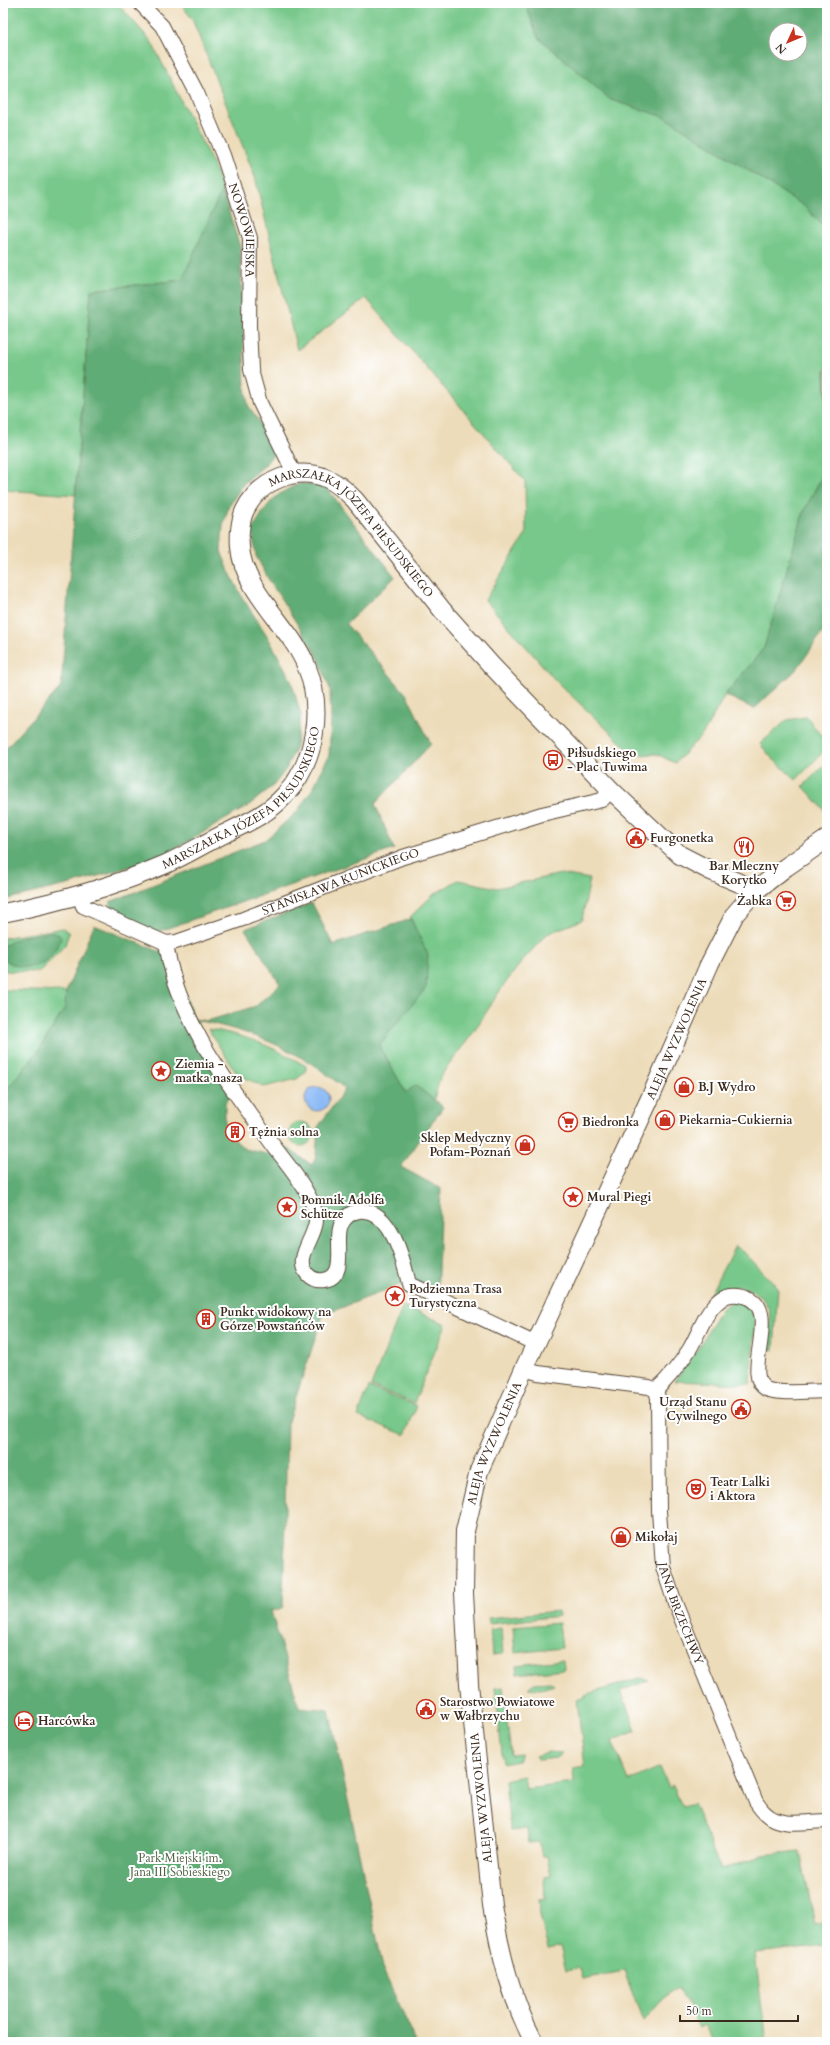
<svg xmlns="http://www.w3.org/2000/svg" width="830" height="2045" viewBox="0 0 830 2045" font-family="Cardo,serif">
<style>
.green{fill:#77c88a;stroke:#597954}
.forest{fill:#61ac76;stroke:#4e6b4a;fill-rule:evenodd}
.water{fill:#8bbaf6;stroke:#63728a}
.lines{fill:none;stroke-linecap:round;stroke-linejoin:round}
.minor-casing{stroke:#564535;stroke-width:16}
.tertiary-casing{stroke:#564535;stroke-width:20}
.minor{stroke:#fff;stroke-width:14}
.tertiary{stroke:#fff;stroke-width:18}
.labels{text-anchor:middle;dominant-baseline:central;stroke-width:4;stroke-linejoin:round;paint-order:stroke}
.street-label{font-size:12px;fill:#3b2a1e;stroke:#fff}
.poi-label{font-size:12px;font-weight:bold;fill:#3b2a1e;stroke:#fff;text-anchor:start}
.park-label{font-size:12px;fill:#506144;stroke:#fff}
</style>
<rect width="100%" height="100%" fill="#fff"/>
<filter id="ink" filterUnits="userSpaceOnUse"><feTurbulence type="fractalNoise" baseFrequency=".025" numOctaves="2"/><feDisplacementMap in="SourceGraphic" scale="8" xChannelSelector="R" yChannelSelector="G"/><feConvolveMatrix kernelMatrix="1 2 1 2 8 2 1 2 1" color-interpolation-filters="sRGB"/></filter>
<filter id="wash" filterUnits="userSpaceOnUse"><feTurbulence type="fractalNoise" baseFrequency=".012" numOctaves="4" result="noise"/><feDisplacementMap in="SourceGraphic" scale="16" xChannelSelector="R" yChannelSelector="G"/><feGaussianBlur stdDeviation="0.9" result="paint"/><feColorMatrix in="noise" values="0 0 0 0 0 0 0 0 0 0 0 0 0 0 0 0 0 1.4 0 .05"/><feComposite in="paint" operator="in"/></filter>
<g filter="url(#wash)">
<rect width="100%" height="100%" fill="#eddcb9"/>
<!-- green -->
<g class="green">
<polygon points="3,3 117,3 151,41 213,164 222,190 182,280 91,290 75,495 3,490"/>
<polygon points="180,3 525,3 538,37 611,100 665,117 804,206 827,230 827,369 825,370 827,467 804,511 764,648 725,695 703,734 675,763 657,754 634,755 557,682 485,600 526,534 525,481 366,298 297,350 255,177 192,19"/>
<polygon points="805,717 809,719 816,730 827,739 827,748 796,780 771,757 760,744 787,720"/>
<polygon points="827,762 827,813 803,786"/>
<polygon points="561,874 590,879 582,920 547,934 523,960 501,989 473,1033 440,1077 434,1100 415,1085 406,1093 379,1045 392,1029 428,955 410,917 433,895 458,880 497,888"/>
<polygon points="63,928 69,933 65,945 39,972 3,971 3,938"/>
<polygon points="3,990 66,992 65,1008 39,1050 3,1094"/>
<path d="M 208,1029 C 244,1034 276,1048 306,1066 L 306,1072 L 297,1079 L 264,1087 L 237,1074 Z"/>
<circle cx="301" cy="1134" r="12"/>
<path d="M 735,1246 L 744,1252 L 778,1288 L 774,1350 L 768,1348 C 769,1338 771,1328 770,1317 C 769,1298 749,1284 731,1287 C 720,1289 715,1299 707,1300 Z"/>
<path d="M 732,1302 C 742,1302 750,1306 754,1316 C 757,1328 750,1367 750,1384 L 674,1381 L 696,1352 L 721,1309 Z"/>
<polygon points="403,1306 446,1324 414,1403 371,1386"/>
<polygon points="369,1387 417,1406 405,1435 358,1416"/>
<polygon points="558,1611 559,1616 489,1624 488,1618"/>
<polygon points="559,1623 562,1648 515,1653 513,1627"/>
<polygon points="501,1628 503,1654 492,1655 490,1630"/>
<polygon points="563,1660 564,1669 517,1674 516,1665"/>
<polygon points="640,1678 649,1680 621,1691 636,1731 612,1741 629,1781 660,1767 669,1788 673,1786 682,1806 693,1803 721,1870 763,1855 800,1851 815,1925 827,1923 827,1945 755,1953 766,2042 714,2042 704,2025 699,2028 679,1988 670,1992 643,2021 624,1971 582,1979 579,1968 566,1971 560,1946 548,1950 539,1910 540,1909 539,1899 545,1898 544,1877 551,1876 547,1856 542,1856 539,1842 529,1843 527,1829 510,1831 505,1780 524,1776 526,1789 574,1783 573,1769 585,1767 577,1700 585,1697 585,1695"/>
<polygon points="551,1682 554,1685 541,1689 528,1688 534,1683"/>
<polygon points="503,1687 511,1755 521,1754 518,1761 503,1764 495,1688"/>
<polygon points="548,1752 562,1753 556,1758 539,1760 536,1756"/>
</g>
<!-- forest -->
<g class="forest">
<path d="M 525,3 L 827,3 L 827,230 L 804,206 L 665,117 L 611,100 L 538,37 ZM 776,30 L 800,30 L 800,54 L 776,54 Z"/>
<polygon points="222,190 240,247 245,387 248,405 270,438 274,453 264,466 244,483 229,506 223,526 221,551 229,571 242,597 268,637 291,680 301,715 296,747 286,769 274,785 248,806 160,858 67,885 3,900 3,751 61,687 91,290 182,280"/>
<polygon points="827,369 827,425 825,370"/>
<polygon points="827,467 827,626 797,669 754,709 725,695 764,648 804,511"/>
<path d="M 302,483 L 327,488 L 395,577 L 346,624 L 407,695 L 431,744 L 375,804 L 394,849 L 154,933 L 111,911 L 110,902 L 265,840 L 297,812 L 313,788 L 329,755 L 331,720 L 330,689 L 317,655 L 269,580 L 256,556 L 252,530 C 268,504 272,494 302,483 Z"/>
<path d="M 312,903 L 333,945 L 411,919 L 428,955 L 426,988 L 379,1045 L 406,1093 L 415,1085 L 443,1107 L 401,1167 L 441,1189 L 437,1302 L 399,1285 L 323,1315 L 287,1424 L 283,1608 L 271,1611 L 299,1707 L 329,1710 L 384,1972 L 416,2042 L 3,2042 L 3,1094 L 39,1050 L 65,1008 L 66,992 L 94,925 L 171,956 L 194,1019 L 207,1021 L 256,1006 L 280,984 L 245,929 ZM 200,1021 C 255,1032 303,1052 345,1089 L 318,1127 L 316,1156 L 312,1165 L 284,1146 L 278,1152 L 267,1154 L 245,1149 L 231,1137 L 225,1124 L 225,1104 L 233,1090 L 191,1022 Z"/>
<path d="M 52,932 L 60,935 L 61,940 C 51,957 44,968 23,967 C 15,966 9,963 3,958 L 3,946 L 21,937 Z"/>
</g>
<!-- water -->
<circle class="water" cx="317" cy="1099" r="12"/>
</g>
<g filter="url(#ink)">
<g class="lines">
<!-- minor casing -->
<g class="minor-casing">
<g id="minor">
<path id="s1" d="M 140,3 L 162,26 L 197,93 L 223,155 L 250,238 L 249,326 L 251,370 L 260,403 L 294,473"/>
<path id="s2" d="M 79,896 L 83,906 L 166,943 L 176,942 L 243,919 L 403,857 L 542,814 L 602,800 L 611,790"/>
<path d="M 166,943 C 177,1019 226,1081 270,1141 C 282,1158 297,1174 307,1193 C 312,1201 316,1211 316,1221 C 315,1238 293,1259 308,1275 C 312,1279 318,1281 324,1280 C 349,1277 334,1240 341,1225 C 345,1217 351,1212 359,1211 C 391,1207 404,1262 409,1284 L 536,1344"/>
<polyline points="524,1369 538,1373 649,1387 656,1390"/>
<path id="s3" d="M 656,1390 L 658,1398 L 659,1511 L 663,1567 L 675,1603 L 756,1802 C 759,1806 762,1811 766,1814 C 780,1828 809,1821 827,1821"/>
<path d="M 656,1390 C 669,1378 680,1364 689,1350 C 699,1334 704,1313 719,1301 C 724,1296 732,1294 739,1295 C 788,1302 739,1374 766,1389 C 779,1395 812,1391 827,1391"/>
</g>
</g>
<!-- tertiary casing -->
<g class="tertiary-casing">
<g id="tertiary">
<path id="s4" d="M 3,913 C 59,902 113,887 166,864 C 184,856 202,845 220,836 C 242,825 267,815 284,796 C 316,763 324,708 306,665 C 290,626 243,591 240,547 C 239,536 240,520 245,510 C 260,480 297,465 328,479 C 339,484 347,492 355,500 L 443,611 L 492,666 L 611,790 L 680,855 L 711,871 L 744,885 L 754,892"/>
<path id="s5" d="M 534,2042 C 511,1998 500,1953 492,1905 L 469,1684 L 464,1593 L 465,1531 L 479,1471 L 524,1369 L 652,1094 L 710,963 L 735,914 L 754,892 L 786,867 L 827,839"/>
</g>
</g>
<!-- minor -->
<use href="#minor" class="minor"/>
<!-- tertiary -->
<use href="#tertiary" class="tertiary"/>
</g>
</g>
<!-- icons -->
<defs>
<g id="bus-ring" transform="scale(1)"><circle r="9.5" fill="#fff" stroke="#c8321e" stroke-width="1.5"/><path d="M-5-6H5V4H4V6H2V4H-2V6H-4V4H-5ZM-3.5-4V0h7V-4ZM-3.5 1.2v1.5H-2V1.2ZM2 1.2v1.5H3.5V1.2Z" fill="#c8321e"/></g>
<g id="civic-ring" transform="scale(1)"><circle r="9.5" fill="#fff" stroke="#c8321e" stroke-width="1.5"/><path d="M-.6-6.5H3V-4.5H.6V-3L4-1V1h2V6H-6V1h2V-1L-.6-3ZM-1.2 2.5V6h2.4V2.5Z" fill="#c8321e"/></g>
<g id="restaurant-ring" transform="scale(1)"><circle r="9.5" fill="#fff" stroke="#c8321e" stroke-width="1.5"/><path d="M-5-6h1v4h1v-4h1v4h1v-4h1v5L-1.5 .5V6h-2V.5L-5-1ZM5-6V6H3V1.5H1.5Q1.5-4 5-6Z" fill="#c8321e"/></g>
<g id="supermarket-ring" transform="scale(1)"><circle r="9.5" fill="#fff" stroke="#c8321e" stroke-width="1.5"/><path d="M-6-5.5h2.5l.6 2H6L4.5 2H-2.5L-4.4-4H-6ZM-1.5 3.2a1.3 1.3 0 1 0 .1 0ZM3 3.2a1.3 1.3 0 1 0 .1 0Z" fill="#c8321e"/></g>
<g id="sight-ring" transform="scale(1)"><circle r="9.5" fill="#fff" stroke="#c8321e" stroke-width="1.5"/><path d="M0-6L1.8-2.2L6-1.7L2.9 1.2L3.7 5.4L0 3.3L-3.7 5.4L-2.9 1.2L-6-1.7L-1.8-2.2Z" fill="#c8321e"/></g>
<g id="shop-ring" transform="scale(1)"><circle r="9.5" fill="#fff" stroke="#c8321e" stroke-width="1.5"/><path d="M-5-2.5h2.3a2.7 3.5 0 0 1 5.4 0H5L5.5 6h-11ZM-1.5-2.5h3a1.5 2.3 0 0 0-3 0Z" fill="#c8321e"/></g>
<g id="building-ring" transform="scale(1)"><circle r="9.5" fill="#fff" stroke="#c8321e" stroke-width="1.5"/><path d="M-4-6H4V6H1V3H-1V6H-4ZM-2.5-4.3h1.7v1.8h-1.7ZM.8-4.3h1.7v1.8H.8ZM-2.5-1h1.7V.8h-1.7ZM.8-1h1.7V.8H.8Z" fill="#c8321e"/></g>
<g id="theatre-ring" transform="scale(1)"><circle r="9.5" fill="#fff" stroke="#c8321e" stroke-width="1.5"/><path d="M-5-5.5Q0-4 5-5.5V0Q5 5 0 6Q-5 5-5 0ZM-3.3-2.5H-1v1.5H-3.3ZM1-2.5H3.3v1.5H1ZM-2.8 1Q0 5.5 2.8 1Z" fill="#c8321e"/></g>
<g id="hotel-ring" transform="scale(1)"><circle r="9.5" fill="#fff" stroke="#c8321e" stroke-width="1.5"/><path d="M-6-4.5h1.5V1H6V5H4.5V3h-9V5H-6ZM-4 0a1.8 1.8 0 1 1 3.6 0ZM.5 0V-2.5h3Q6-2.5 6 0Z" fill="#c8321e"/></g>
</defs>
<g fill-rule="evenodd">
<use href="#bus-ring" x="553" y="760"/>
<use href="#civic-ring" x="636" y="838"/>
<use href="#restaurant-ring" x="744" y="847"/>
<use href="#supermarket-ring" x="786" y="901"/>
<use href="#sight-ring" x="161" y="1071"/>
<use href="#shop-ring" x="684" y="1087"/>
<use href="#shop-ring" x="665" y="1120"/>
<use href="#supermarket-ring" x="568" y="1122"/>
<use href="#building-ring" x="235" y="1132"/>
<use href="#shop-ring" x="525" y="1145"/>
<use href="#sight-ring" x="573" y="1197"/>
<use href="#sight-ring" x="287" y="1207"/>
<use href="#sight-ring" x="395" y="1296"/>
<use href="#building-ring" x="206" y="1319"/>
<use href="#civic-ring" x="741" y="1409"/>
<use href="#theatre-ring" x="696" y="1489"/>
<use href="#shop-ring" x="621" y="1537"/>
<use href="#civic-ring" x="426" y="1709"/>
<use href="#hotel-ring" x="24" y="1721"/>
</g>
<g class="labels">
<!-- street labels -->
<g class="street-label">
<text stroke="none"><textPath href="#s1" startOffset="253">NOWOWIEJSKA</textPath></text>
<text stroke="none"><textPath href="#s4" startOffset="767">MARSZAŁKA JÓZEFA PIŁSUDSKIEGO</textPath></text>
<text stroke="none"><textPath href="#s4" startOffset="276">MARSZAŁKA JÓZEFA PIŁSUDSKIEGO</textPath></text>
<text stroke="none"><textPath href="#s2" startOffset="287">STANISŁAWA KUNICKIEGO</textPath></text>
<text stroke="none"><textPath href="#s5" startOffset="1056">ALEJA WYZWOLENIA</textPath></text>
<text stroke="none"><textPath href="#s5" startOffset="612">ALEJA WYZWOLENIA</textPath></text>
<text stroke="none"><textPath href="#s3" startOffset="227">JANA BRZECHWY</textPath></text>
<text transform="translate(481 1798) rotate(-96)">ALEJA WYZWOLENIA</text>
</g>
<!-- poi labels -->
<g class="poi-label">
<text x="567" y="753">Piłsudskiego<tspan x="567" dy="14">- Plac Tuwima</tspan></text>
<text x="650" y="838">Furgonetka</text>
<text x="744" y="866" text-anchor="middle">Bar Mleczny<tspan x="744" dy="14">Korytko</tspan></text>
<text x="772" y="901" text-anchor="end">Żabka</text>
<text x="175" y="1064">Ziemia -<tspan x="175" dy="14">matka nasza</tspan></text>
<text x="698" y="1087">B.J Wydro</text>
<text x="679" y="1120">Piekarnia-Cukiernia</text>
<text x="582" y="1122">Biedronka</text>
<text x="249" y="1132">Tężnia solna</text>
<text x="511" y="1138" text-anchor="end">Sklep Medyczny<tspan x="511" dy="14">Pofam-Poznań</tspan></text>
<text x="587" y="1197">Mural Piegi</text>
<text x="301" y="1200">Pomnik Adolfa<tspan x="301" dy="14">Schütze</tspan></text>
<text x="409" y="1289">Podziemna Trasa<tspan x="409" dy="14">Turystyczna</tspan></text>
<text x="220" y="1312">Punkt widokowy na<tspan x="220" dy="14">Górze Powstańców</tspan></text>
<text x="727" y="1402" text-anchor="end">Urząd Stanu<tspan x="727" dy="14">Cywilnego</tspan></text>
<text x="710" y="1482">Teatr Lalki<tspan x="710" dy="14">i Aktora</tspan></text>
<text x="635" y="1537">Mikołaj</text>
<text x="440" y="1702">Starostwo Powiatowe<tspan x="440" dy="14">w Wałbrzychu</tspan></text>
<text x="38" y="1721">Harcówka</text>
</g>
<!-- park labels -->
<g class="park-label">
<text x="180" y="1858">Park Miejski im.<tspan x="180" dy="14">Jana III Sobieskiego</tspan></text>
</g>
</g>
<!-- margin -->
<rect width="830" height="2045" fill="none" stroke="#fff" stroke-width="16"/>
<!-- north arrow -->
<g transform="translate(788 42) rotate(226)"><circle r="19" fill="#ffffff" stroke="#b1aaa5"/>
<path d="M0-3L7 15L0 10L-7 15Z" fill="#c8321e"/>
<text y="-6" font-size="11" font-weight="bold" text-anchor="middle" fill="#3b2a1e">N</text>
</g>
<!-- scale -->
<path d="M680 2015v6h118v-6" fill="none" stroke="#3b2a1e" stroke-width="2"/>
<text x="686" y="2015" font-size="12" fill="#3b2a1e" stroke="#ffffff" stroke-width="3" paint-order="stroke">50 m</text>
</svg>
